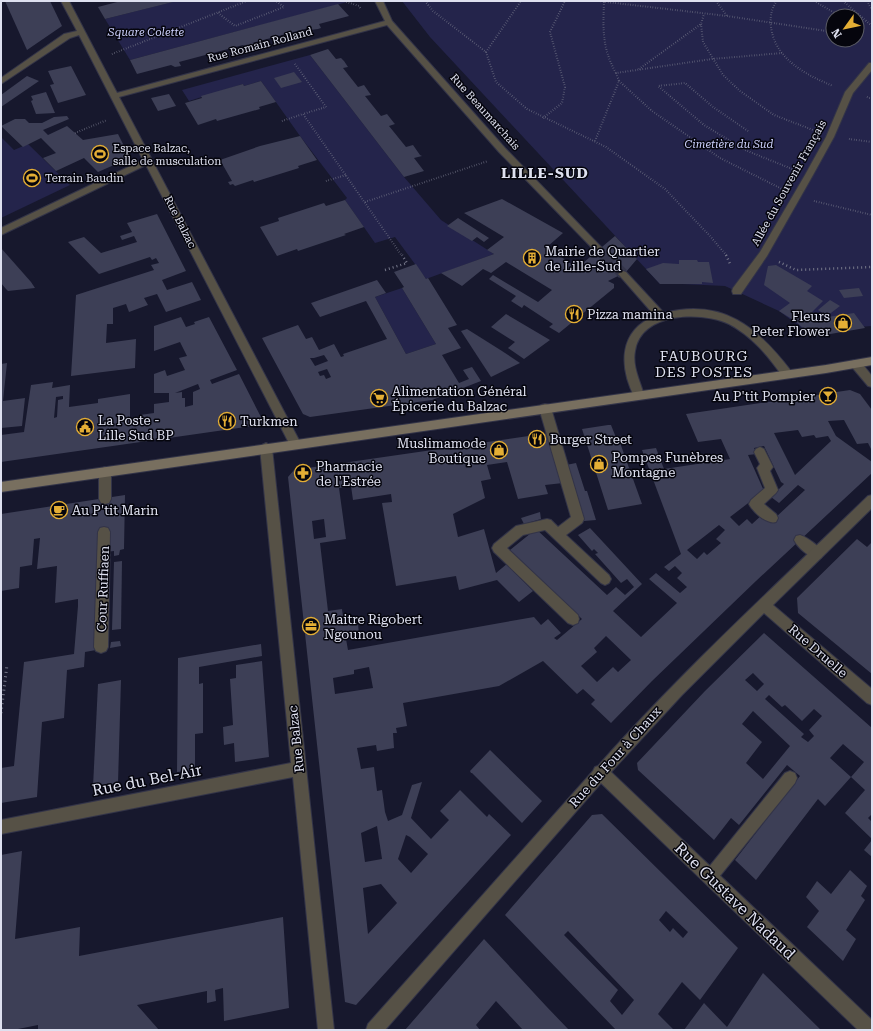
<svg xmlns="http://www.w3.org/2000/svg" width="873" height="1031" viewBox="0 0 873 1031" font-family="'Roboto Serif',serif">
<style>
.green{fill:#24244b;fill-rule:evenodd}
.building{fill:#3d3f56;fill-rule:evenodd}
.lines{fill:none;stroke-linecap:round;stroke-linejoin:round}
.street-tunnel-far1{stroke:#35364a;stroke-width:8;stroke-dasharray:8 4;stroke-linecap:butt}
.street-tunnel{stroke:#35364a;stroke-width:11;stroke-dasharray:11 5.5;stroke-linecap:butt}
.lane-casing{stroke:#333448;stroke-width:2}
.street-casing{stroke:#333448;stroke-width:2}
.secondary-casing{stroke:#333448;stroke-width:2}
.path-far2{stroke:#757789;stroke-width:2;stroke-dasharray:0.5 2;stroke-linecap:butt}
.path-far1{stroke:#757789;stroke-width:2.5;stroke-dasharray:1 3;stroke-linecap:butt}
.path{stroke:#757789;stroke-width:3;stroke-dasharray:1 3.5;stroke-linecap:butt}
.lane{fill:#565146;fill-rule:evenodd}
.street{fill:#565146;fill-rule:evenodd}
.secondary{fill:#786f5f;fill-rule:evenodd}
.labels{text-anchor:middle;dominant-baseline:central;stroke-width:3;stroke-linejoin:round;paint-order:stroke}
.far-park-label{font-size:11px;font-style:italic;fill:#cbcffb;stroke:#05050d}
.far-street-label{font-size:11px;fill:#dee0ef;stroke:#05050d}
.far-poi-label{font-size:11px;fill:#dee0ef;stroke:#05050d;text-anchor:start}
.poi-label{font-size:13px;fill:#dee0ef;stroke:#05050d;text-anchor:start}
.street-label{font-size:13px;fill:#dee0ef;stroke:#05050d}
.far-district-label{font-size:14px;font-weight:bold;letter-spacing:1px;fill:#dee0ef;stroke:#05050d}
.neighbourhood-label{font-size:14px;letter-spacing:1px;fill:#dee0ef;stroke:#05050d}
.near-street-label{font-size:16px;fill:#dee0ef;stroke:#05050d}
</style>
<rect width="100%" height="100%" fill="#17182d"/>
<!-- green -->
<g class="green">
<polygon points="176,1 351,1 130,60 105,19"/>
<path d="M 402,1 L 872,1 L 872,326 L 806,331 L 779,311 L 725,286 L 682,284 L 660,284 L 430,37 ZM 833,16 L 857,16 L 857,40 L 833,40 Z"/>
<polygon points="310,55 404,177 441,220 494,254 426,279 395,237 375,243 345,200 347,198 300,136 261,81 244,86 243,84 189,101 182,90"/>
<polygon points="1,137 14,150 28,144 70,185 1,218"/>
<polygon points="402,288 436,344 406,354 375,297"/>
</g>
<!-- building -->
<g class="building">
<polygon points="5,1 50,1 62,26 27,50"/>
<polygon points="121,1 173,1 173,2 105,19 98,7"/>
<polygon points="338,4 349,16 319,24 321,28 318,29 310,30 312,27 252,43 257,44 254,46 242,48 241,47 244,46 243,45 179,62 181,66 175,67 171,65 137,74 130,60"/>
<polygon points="328,49 336,59 341,58 344,61 348,67 343,68 358,87 364,85 371,95 365,96 381,116 387,114 394,123 395,124 389,126 406,147 413,145 420,155 422,156 414,158 424,171 404,177 310,55"/>
<polygon points="71,66 86,95 58,103 50,85 54,84 48,71"/>
<polygon points="294,72 302,82 281,88 274,78"/>
<polygon points="27,76 39,81 1,107 1,95"/>
<polygon points="261,81 276,102 259,107 260,109 217,121 216,119 198,125 185,103 202,98 201,96 243,84 244,86"/>
<polygon points="46,92 55,113 36,114 31,101 33,100 31,96"/>
<polygon points="169,94 176,106 158,111 151,98"/>
<polygon points="67,116 69,119 43,130 48,135 67,126 83,140 118,134 130,158 98,172 84,158 56,171 43,158 56,153 41,138 23,147 1,126 15,119 25,119 29,123 42,123 54,117"/>
<polygon points="300,136 317,160 298,166 299,168 254,182 253,180 235,186 233,184 230,185 228,182 232,181 220,160 260,146"/>
<polygon points="502,199 563,233 547,247 577,268 615,236 637,259 626,272 608,281 614,284 614,288 559,333 549,327 553,324 524,305 522,308 511,301 516,296 489,279 493,275 538,302 552,290 506,262 491,273 483,269 462,286 441,273 494,254 487,250 504,237 464,213"/>
<polygon points="345,200 364,227 344,234 346,235 298,251 297,249 277,256 260,227 279,221 278,218 324,203 326,206"/>
<polygon points="157,214 186,271 162,280 167,290 192,282 201,300 166,312 157,294 144,298 148,305 129,312 126,304 113,308 113,324 107,324 106,343 136,339 135,368 71,376 76,295 154,270 151,265 159,263 156,258 152,260 150,257 99,274 68,242 84,237 101,253 121,247 137,242 134,236 122,240 120,236 132,232 127,223"/>
<polygon points="458,218 489,238 484,242 477,237 472,241 447,226"/>
<polygon points="1,248 31,282 35,288 8,291 6,289 1,283"/>
<polygon points="679,260 697,260 698,262 709,262 713,283 702,282 702,284 660,284 646,269 663,263 679,264"/>
<path d="M 416,264 L 426,279 L 428,278 L 457,325 L 448,328 L 461,348 L 442,355 L 459,383 L 469,379 L 463,370 L 472,367 L 481,381 L 432,400 L 310,417 L 303,414 L 262,338 L 298,325 L 306,339 L 312,337 L 319,350 L 334,344 L 341,357 L 344,356 L 343,354 L 387,339 L 366,301 L 320,317 L 311,303 L 377,280 L 386,293 L 375,297 L 406,354 L 436,344 L 402,288 L 404,287 L 394,272 ZM 324,355 L 328,361 L 315,366 L 310,358 L 314,358 ZM 327,369 L 331,377 L 326,379 L 324,375 L 320,376 L 318,372 Z"/>
<polygon points="776,265 812,286 807,291 823,301 812,312 821,318 854,313 865,328 813,337 795,321 779,311 790,303 764,285 768,266"/>
<polygon points="859,288 863,296 844,298 839,290"/>
<polygon points="830,300 840,306 827,316 818,310"/>
<polygon points="506,314 550,340 524,359 508,348 515,342 491,327"/>
<path d="M 181,317 L 186,327 L 195,324 L 194,322 L 209,317 L 237,370 L 210,380 L 212,384 L 239,374 L 263,421 L 259,425 L 1,462 L 1,435 L 24,432 L 31,385 L 53,382 L 52,388 L 70,385 L 69,407 L 98,403 L 98,399 L 130,394 L 130,420 L 137,419 L 140,415 L 154,413 L 154,404 L 169,402 L 169,393 L 154,393 L 154,374 L 165,370 L 167,376 L 185,370 L 179,358 L 187,356 L 180,342 L 154,351 L 154,326 ZM 198,384 L 200,389 L 193,392 L 193,405 L 185,407 L 185,398 L 182,398 L 182,392 L 175,393 ZM 63,396 L 63,399 L 58,400 L 57,417 L 54,418 L 56,397 Z"/>
<polygon points="467,329 502,351 520,363 491,377 461,331"/>
<polygon points="7,363 3,401 25,398 22,426 1,428 1,364"/>
<path d="M 850,390 L 860,394 L 872,410 L 872,451 L 868,443 L 857,444 L 844,420 L 828,421 L 836,436 L 872,462 L 872,473 L 756,581 L 652,681 L 611,723 L 591,704 L 595,700 L 583,689 L 577,694 L 543,661 L 499,686 L 403,703 L 407,726 L 396,728 L 397,733 L 393,733 L 394,748 L 377,751 L 376,745 L 357,748 L 361,769 L 374,767 L 377,791 L 382,790 L 385,812 L 388,821 L 402,815 L 412,785 L 422,782 L 411,818 L 431,839 L 449,820 L 440,811 L 460,790 L 487,817 L 489,814 L 511,835 L 356,1005 L 345,1002 L 288,477 L 294,470 L 549,433 L 563,483 L 545,485 L 548,494 L 518,499 L 507,462 L 487,465 L 491,479 L 481,481 L 485,498 L 453,514 L 458,537 L 484,529 L 496,573 L 508,563 L 514,568 L 512,570 L 533,591 L 519,602 L 497,580 L 459,590 L 456,576 L 396,586 L 382,503 L 392,502 L 391,494 L 353,500 L 351,486 L 339,488 L 346,539 L 320,543 L 328,611 L 342,609 L 344,625 L 358,624 L 359,634 L 355,637 L 346,639 L 348,650 L 534,617 L 541,625 L 548,619 L 561,633 L 554,638 L 557,640 L 582,619 L 510,550 L 536,529 L 607,595 L 616,587 L 625,595 L 634,587 L 627,579 L 621,583 L 595,554 L 598,553 L 594,549 L 592,551 L 578,535 L 590,528 L 642,584 L 613,611 L 641,637 L 677,603 L 649,579 L 656,573 L 680,593 L 687,587 L 677,578 L 682,573 L 675,566 L 669,571 L 664,567 L 681,554 L 642,450 L 656,448 L 664,469 L 730,459 L 721,439 L 698,442 L 686,414 ZM 798,430 L 802,437 L 814,435 L 816,438 L 828,436 L 831,441 L 795,475 L 774,433 ZM 764,446 L 781,482 L 784,484 L 771,497 L 779,503 L 798,485 L 805,490 L 775,518 L 763,514 L 752,524 L 747,519 L 739,526 L 730,517 L 764,491 L 748,455 L 757,454 L 754,448 ZM 324,519 L 326,537 L 314,539 L 312,521 ZM 719,525 L 725,530 L 716,539 L 721,543 L 707,555 L 704,552 L 697,559 L 687,550 ZM 606,636 L 631,660 L 618,672 L 613,667 L 597,682 L 581,666 L 597,652 L 594,648 ZM 369,667 L 373,688 L 335,694 L 333,678 L 354,674 L 354,670 ZM 377,826 L 382,859 L 365,862 L 361,833 ZM 406,835 L 410,837 L 428,854 L 411,873 L 398,859 ZM 381,884 L 397,903 L 368,934 L 363,888 Z"/>
<polygon points="608,425 611,425 617,440 619,440 642,504 608,510 582,429"/>
<polygon points="576,463 585,491 587,491 596,520 584,521 566,465"/>
<polygon points="125,495 124,549 120,550 119,555 114,556 114,551 106,552 96,650 85,652 84,667 67,670 64,718 42,722 37,797 1,803 1,768 14,766 24,662 74,654 78,606 78,599 55,603 57,566 37,569 40,538 34,539 32,565 20,567 19,588 1,591 1,514"/>
<polygon points="540,512 541,519 524,524 521,518"/>
<polygon points="857,539 867,547 872,542 872,674 798,613 797,598"/>
<polygon points="122,561 121,629 112,630 114,562"/>
<path d="M 764,633 L 872,728 L 872,814 L 868,818 L 872,822 L 872,839 L 845,813 L 865,790 L 851,777 L 825,806 L 818,799 L 756,880 L 735,860 L 800,776 L 787,765 L 739,825 L 731,818 L 714,840 L 638,770 L 637,763 L 705,691 ZM 753,673 L 764,684 L 757,691 L 745,680 ZM 769,695 L 782,707 L 785,705 L 802,721 L 814,709 L 822,716 L 809,730 L 814,736 L 808,742 L 801,737 L 804,734 L 765,699 ZM 753,711 L 790,746 L 763,779 L 746,763 L 762,742 L 742,724 ZM 843,744 L 864,762 L 851,777 L 830,758 Z"/>
<polygon points="120,641 121,646 110,648 111,642"/>
<polygon points="261,644 262,656 199,667 199,684 203,683 203,733 195,734 195,770 177,772 178,658"/>
<polygon points="262,661 269,757 235,762 234,743 224,745 223,727 233,725 230,679 236,678 236,665"/>
<polygon points="121,680 118,783 93,787 98,684"/>
<polygon points="490,750 542,801 522,823 472,773 471,773 470,771"/>
<path d="M 602,814 L 738,948 L 700,1000 L 682,982 L 658,1014 L 674,1030 L 616,1030 L 505,915 L 592,815 ZM 666,911 L 688,932 L 683,938 L 673,928 L 670,932 L 659,920 ZM 568,931 L 634,1000 L 622,1015 L 610,1001 L 618,990 L 564,935 Z"/>
<polygon points="872,840 872,857 864,850"/>
<polygon points="22,851 15,939 80,927 79,956 283,917 289,1008 224,1021 223,988 215,990 216,1001 207,1003 207,991 137,1005 159,1030 38,1030 38,1025 13,1030 1,1030 1,855"/>
<polygon points="850,870 867,886 861,896 865,900 846,930 856,939 843,961 807,927 819,911 806,897 817,881 831,894"/>
<polygon points="484,939 546,1006 569,1030 523,1030 496,1001 476,1025 480,1030 405,1030"/>
<polygon points="763,973 821,1030 684,1030 704,1003 727,1027"/>
</g>
<g class="lines">
<!-- street-tunnel-far1 -->
<polyline class="street-tunnel-far1" points="599,250 605,256"/>
<!-- street-tunnel -->
<polyline class="street-tunnel" points="604,255 623,274"/>
<!-- lane casing -->
<g class="lane-casing">
<g id="lane">
<polygon points="545,404 549,405 551,408 584,519 582,523 566,535 609,575 611,579 609,583 605,585 601,583 545,530 523,535 507,548 578,615 579,619 578,623 573,625 568,623 494,552 492,548 494,544 516,526 547,519 551,520 558,527 571,517 539,408 541,405"/>
<path d="M 760,447 L 764,449 L 773,467 L 770,471 L 778,490 L 776,493 L 764,504 L 776,514 L 778,518 L 776,522 C 767,525 753,512 749,504 L 751,500 L 765,488 L 757,468 L 760,464 L 754,452 L 756,449 Z"/>
<polygon points="105,467 109,469 111,472 111,499 109,503 105,504 101,503 99,499 99,472 101,469"/>
<polygon points="104,527 108,528 110,532 108,647 106,651 101,653 96,651 94,647 98,532 100,528"/>
<path d="M 800,535 C 808,538 820,546 823,554 L 821,558 L 817,559 C 809,557 798,548 794,540 L 796,536 Z"/>
<polygon points="790,771 795,773 797,778 795,783 715,882 710,885 705,882 702,877 705,872 785,773"/>
</g>
</g>
<!-- street casing -->
<g class="street-casing">
<g id="street">
<polygon points="61,1 69,1 117,93 385,21 375,1 383,1 392,21 505,148 604,250 599,253 596,252 499,152 387,25 119,97 301,444 299,447 295,449 291,447 146,165 1,235 1,228 143,160 79,35 70,38 1,84 1,78 64,34 77,31"/>
<polygon points="869,63 872,63 872,70 853,93 834,137 813,175 767,256 741,294 733,294 732,291 733,288 760,252 805,175 826,137 845,92"/>
<path d="M 623,271 L 626,272 L 664,313 C 723,298 757,327 791,371 L 792,374 L 791,377 L 787,378 L 783,377 C 768,356 752,336 729,324 C 701,311 641,312 635,351 C 632,366 640,381 644,395 L 643,398 L 639,399 L 635,398 C 619,367 618,331 655,316 L 620,276 L 618,274 Z"/>
<polygon points="856,360 860,361 872,376 872,387 868,386 852,367 851,364 852,361"/>
<polygon points="266,443 270,445 272,448 334,1030 318,1030 293,777 1,834 1,820 291,763 260,448 262,445"/>
<path d="M 872,495 L 872,508 L 773,605 L 872,689 L 872,705 L 867,703 L 764,613 L 682,695 L 611,772 L 872,1020 L 872,1030 L 858,1030 L 601,783 L 385,1030 L 366,1030 L 368,1024 L 593,771 L 595,767 L 598,766 C 682,671 776,585 868,496 Z"/>
</g>
</g>
<!-- secondary casing -->
<g class="secondary-casing">
<polygon id="secondary" points="872,357 872,365 826,373 1,492 1,482 826,365"/>
</g>
<!-- path-far2 -->
<g class="path-far2">
<polyline points="344,1 359,6 361,9"/>
<polyline points="425,1 433,11 486,52 496,82 527,109 606,147 665,189 710,236 727,256"/>
<polyline points="598,1 727,16 833,32"/>
<polyline points="716,1 727,16"/>
<path d="M 777,1 C 771,9 770,17 771,27 C 775,59 806,75 833,86"/>
<polyline points="814,1 840,16"/>
<polyline points="843,1 872,26"/>
<polyline points="867,1 872,10"/>
<path d="M 604,2 C 603,30 602,48 616,73"/>
<polyline points="218,13 235,26 284,7 276,1"/>
<polyline points="701,24 703,42 723,75 740,91 774,115 813,130"/>
<polyline points="857,26 864,29"/>
<polyline points="857,36 860,37"/>
<polyline points="486,52 521,1"/>
<polyline points="112,54 247,1"/>
<polyline points="295,64 326,107 303,114 402,256"/>
<polyline points="639,69 701,24 704,14"/>
<polyline points="619,81 652,111 720,158 782,189"/>
<polyline points="867,97 872,99"/>
<polyline points="543,118 562,103 565,87 550,32 565,1"/>
<polyline points="282,121 303,114"/>
<polyline points="748,131 713,107 685,83 658,86 704,125 745,150 792,169"/>
<polyline points="75,133 107,120"/>
<polyline points="849,139 872,142"/>
<polyline points="595,141 619,81 616,73 712,59 782,53"/>
<polyline points="326,181 346,175"/>
<polyline points="814,201 872,215"/>
<polyline points="365,202 488,161"/>
</g>
<!-- path-far1 -->
<g class="path-far1">
<polyline points="726,255 731,266"/>
<polyline points="779,262 796,270 872,267"/>
<polyline points="385,270 407,263 402,255"/>
</g>
<!-- path -->
<polyline class="path" points="1,713 7,665"/>
<!-- lane -->
<use href="#lane" class="lane"/>
<!-- street -->
<use href="#street" class="street"/>
<!-- secondary -->
<use href="#secondary" class="secondary"/>
</g>
<!-- icons -->
<defs>
<g id="stadium-ring" transform="scale(0.9)"><circle r="9.5" fill="#05050d" stroke="#e4ae35" stroke-width="1.5"/><path d="M0-5a6.5 5 0 1 0 0 10a6.5 5 0 1 0 0-10ZM-3.5-1.8h7v3.6h-7Z" fill="#e4ae35"/></g>
<g id="building-ring" transform="scale(0.9)"><circle r="9.5" fill="#05050d" stroke="#e4ae35" stroke-width="1.5"/><path d="M-4-6H4V6H1V3H-1V6H-4ZM-2.5-4.3h1.7v1.8h-1.7ZM.8-4.3h1.7v1.8H.8ZM-2.5-1h1.7V.8h-1.7ZM.8-1h1.7V.8H.8Z" fill="#e4ae35"/></g>
<g id="restaurant-ring" transform="scale(0.9)"><circle r="9.5" fill="#05050d" stroke="#e4ae35" stroke-width="1.5"/><path d="M-5-6h1v4h1v-4h1v4h1v-4h1v5L-1.5 .5V6h-2V.5L-5-1ZM5-6V6H3V1.5H1.5Q1.5-4 5-6Z" fill="#e4ae35"/></g>
<g id="shop-ring" transform="scale(0.9)"><circle r="9.5" fill="#05050d" stroke="#e4ae35" stroke-width="1.5"/><path d="M-5-2.5h2.3a2.7 3.5 0 0 1 5.4 0H5L5.5 6h-11ZM-1.5-2.5h3a1.5 2.3 0 0 0-3 0Z" fill="#e4ae35"/></g>
<g id="bar-ring" transform="scale(0.9)"><circle r="9.5" fill="#05050d" stroke="#e4ae35" stroke-width="1.5"/><path d="M-6-5H6L.8 .8V4.5H3.5V6h-7V4.5H-.8V.8Z" fill="#e4ae35"/></g>
<g id="supermarket-ring" transform="scale(0.9)"><circle r="9.5" fill="#05050d" stroke="#e4ae35" stroke-width="1.5"/><path d="M-6-5.5h2.5l.6 2H6L4.5 2H-2.5L-4.4-4H-6ZM-1.5 3.2a1.3 1.3 0 1 0 .1 0ZM3 3.2a1.3 1.3 0 1 0 .1 0Z" fill="#e4ae35"/></g>
<g id="civic-ring" transform="scale(0.9)"><circle r="9.5" fill="#05050d" stroke="#e4ae35" stroke-width="1.5"/><path d="M-.6-6.5H3V-4.5H.6V-3L4-1V1h2V6H-6V1h2V-1L-.6-3ZM-1.2 2.5V6h2.4V2.5Z" fill="#e4ae35"/></g>
<g id="pharmacy-ring" transform="scale(0.9)"><circle r="9.5" fill="#05050d" stroke="#e4ae35" stroke-width="1.5"/><path d="M-2-6h4v4h4v4h-4v4h-4v-4h-4v-4h4Z" fill="#e4ae35"/></g>
<g id="cafe-ring" transform="scale(0.9)"><circle r="9.5" fill="#05050d" stroke="#e4ae35" stroke-width="1.5"/><path d="M-5.5-4.5H6V0H3Q3 3.5 0 3.5H-2.5Q-5.5 3.5-5.5 0ZM3-3.2v2h1.7v-2ZM-6 4.5H4V6H-6Z" fill="#e4ae35"/></g>
<g id="office-ring" transform="scale(0.9)"><circle r="9.5" fill="#05050d" stroke="#e4ae35" stroke-width="1.5"/><path d="M-6-3h4V-5.5h4V-3h4V5H-6ZM-1-4.5V-3h2v-1.5ZM-6 0V1H6V0Z" fill="#e4ae35"/></g>
</defs>
<g fill-rule="evenodd">
<use href="#stadium-ring" x="100" y="154"/>
<use href="#stadium-ring" x="32" y="178"/>
<use href="#building-ring" x="532" y="258"/>
<use href="#restaurant-ring" x="574" y="314"/>
<use href="#shop-ring" x="843" y="323"/>
<use href="#bar-ring" x="828" y="396"/>
<use href="#supermarket-ring" x="379" y="398"/>
<use href="#restaurant-ring" x="227" y="421"/>
<use href="#civic-ring" x="85" y="427"/>
<use href="#restaurant-ring" x="537" y="439"/>
<use href="#shop-ring" x="499" y="450"/>
<use href="#shop-ring" x="599" y="464"/>
<use href="#pharmacy-ring" x="303" y="473"/>
<use href="#cafe-ring" x="59" y="510"/>
<use href="#office-ring" x="311" y="626"/>
</g>
<g class="labels">
<!-- far-park labels -->
<g class="far-park-label">
<text x="146" y="32">Square Colette</text>
<text x="729" y="144">Cimetière du Sud</text>
</g>
<!-- far-street labels -->
<g class="far-street-label">
<text transform="translate(260 45) rotate(-15)">Rue Romain Rolland</text>
<text transform="translate(485 112) rotate(48)">Rue Beaumarchais</text>
<text transform="translate(789 183) rotate(-61)">Allée du Souvenir Français</text>
<text transform="translate(180 222) rotate(63)">Rue Balzac</text>
</g>
<!-- far-poi labels -->
<g class="far-poi-label">
<text x="113" y="148">Espace Balzac,<tspan x="113" dy="13">salle de musculation</tspan></text>
<text x="45" y="178">Terrain Baudin</text>
</g>
<!-- poi labels -->
<g class="poi-label">
<text x="545" y="251">Mairie de Quartier<tspan x="545" dy="15">de Lille-Sud</tspan></text>
<text x="587" y="314">Pizza mamina</text>
<text x="830" y="316" text-anchor="end">Fleurs<tspan x="830" dy="15">Peter Flower</tspan></text>
<text x="392" y="391">Alimentation Général<tspan x="392" dy="15">Épicerie du Balzac</tspan></text>
<text x="815" y="396" text-anchor="end">Au P'tit Pompier</text>
<text x="98" y="420">La Poste -<tspan x="98" dy="15">Lille Sud BP</tspan></text>
<text x="240" y="421">Turkmen</text>
<text x="550" y="439">Burger Street</text>
<text x="486" y="443" text-anchor="end">Muslimamode<tspan x="486" dy="15">Boutique</tspan></text>
<text x="612" y="457">Pompes Funèbres<tspan x="612" dy="15">Montagne</tspan></text>
<text x="316" y="466">Pharmacie<tspan x="316" dy="15">de l'Estrée</tspan></text>
<text x="72" y="510">Au P'tit Marin</text>
<text x="324" y="619">Maitre Rigobert<tspan x="324" dy="15">Ngounou</tspan></text>
</g>
<!-- street labels -->
<g class="street-label">
<text transform="translate(103 589) rotate(-88)">Cour Ruffiaen</text>
<text transform="translate(818 651) rotate(41)">Rue Druelle</text>
<text transform="translate(296 739) rotate(-96)">Rue Balzac</text>
<text transform="translate(615 757) rotate(-48)">Rue du Four à Chaux</text>
</g>
<!-- far-district labels -->
<g class="far-district-label">
<text x="545" y="173">LILLE-SUD</text>
</g>
<!-- neighbourhood labels -->
<g class="neighbourhood-label">
<text x="704" y="356">FAUBOURG<tspan x="704" dy="16">DES POSTES</tspan></text>
</g>
<!-- near-street labels -->
<g class="near-street-label">
<text transform="translate(147 780) rotate(-11)">Rue du Bel-Air</text>
<text transform="translate(735 901) rotate(44)">Rue Gustave Nadaud</text>
</g>
</g>
<!-- border -->
<rect width="873" height="1031" fill="none" stroke="#dee0ef" stroke-width="4"/>
<!-- north arrow -->
<g transform="translate(845 28) rotate(237)"><circle r="19" fill="#05050d" stroke="#5c5d67"/>
<path d="M0-3L7 15L0 10L-7 15Z" fill="#e4ae35"/>
<text y="-6" font-size="11" font-weight="bold" text-anchor="middle" fill="#dee0ef">N</text>
</g>
</svg>
